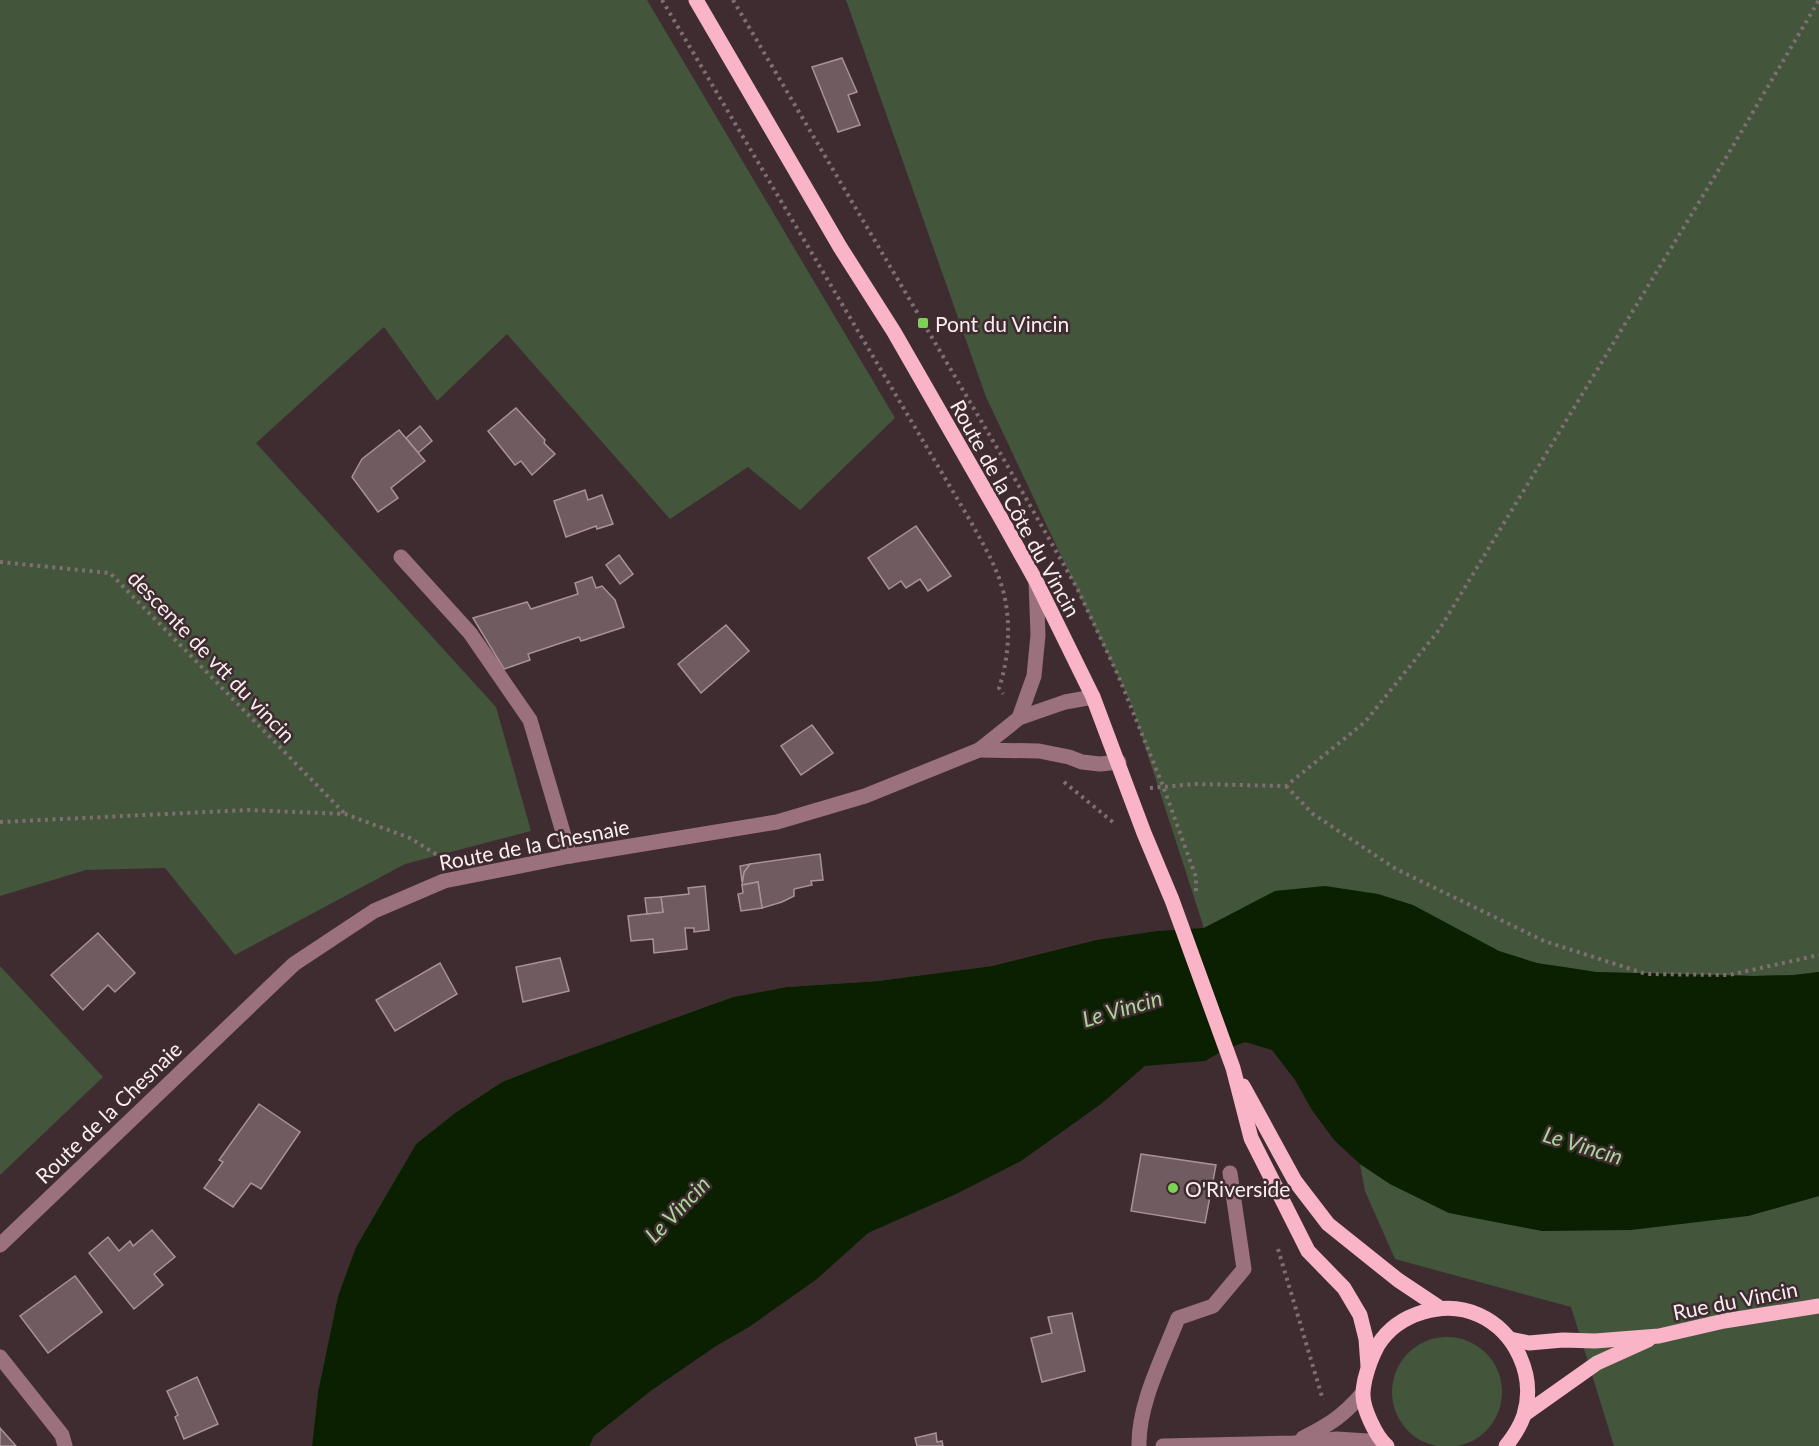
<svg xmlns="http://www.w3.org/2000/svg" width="1819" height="1446" viewBox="0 0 1819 1446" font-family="Lato,sans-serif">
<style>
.green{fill:#43553b}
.water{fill:#0a2001}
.building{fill:#705b61;stroke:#a89197;stroke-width:1.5}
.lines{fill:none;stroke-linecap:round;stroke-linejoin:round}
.path{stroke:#7f6e72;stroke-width:4;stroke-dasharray:3 4.5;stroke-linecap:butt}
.minor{stroke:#9b717d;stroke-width:15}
.major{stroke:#fab4c8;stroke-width:15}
.poi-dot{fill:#7dd154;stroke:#3f2c31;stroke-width:2}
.labels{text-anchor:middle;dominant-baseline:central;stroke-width:5;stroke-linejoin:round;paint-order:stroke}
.poi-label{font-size:21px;fill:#faeef1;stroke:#3f2c31;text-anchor:start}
.street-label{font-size:21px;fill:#faeef1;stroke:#3f2c31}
.water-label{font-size:22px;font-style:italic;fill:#abd69a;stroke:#3f2c31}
</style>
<rect width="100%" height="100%" fill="#3f2c31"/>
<!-- green -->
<g class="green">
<polygon points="0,0 647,0 895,418 800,510 748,467 670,519 507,334 437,401 384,327 256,443 496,707 531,831 405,864 235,955 165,868 86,870 0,896"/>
<polygon points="846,0 1819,0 1819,972 1794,975 1754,976 1596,972 1551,965 1288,1019 1155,1033 312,1446 318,1392 338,1296 356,1247 416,1144 455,1113 502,1082 550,1063 733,997 787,987 878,981 992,966 1096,940 1216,928 1215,922 1204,928 1132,706 986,397"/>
<polygon points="0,966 103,1077 0,1175"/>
<polygon points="1360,1164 1390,1184 1449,1213 1748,1216 1819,1196 1819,1446 1614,1446 1571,1307 1395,1259 1365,1191"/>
<circle cx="1447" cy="1392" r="55"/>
</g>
<!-- water -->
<polygon class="water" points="1325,886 1378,894 1413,905 1499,951 1537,963 1596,972 1754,976 1794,975 1819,972 1819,1196 1748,1216 1631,1230 1542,1231 1449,1213 1390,1184 1360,1164 1334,1140 1312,1110 1295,1080 1272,1050 1245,1042 1222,1051 1205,1061 1145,1066 1101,1104 1021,1161 956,1194 868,1233 817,1279 749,1327 716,1346 652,1390 594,1436 589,1446 312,1446 318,1392 338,1296 356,1247 416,1144 455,1113 502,1082 550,1063 733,997 787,987 878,981 992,966 1096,940 1158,931 1204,928 1275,891"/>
<!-- building -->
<g class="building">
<polygon points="842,58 857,92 848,95 860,125 838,132 812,67"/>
<polygon points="516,408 545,440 544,443 555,454 532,475 521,461 515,465 488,431"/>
<polygon points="420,426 432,441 418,453 406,438"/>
<polygon points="399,430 425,461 391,488 398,498 378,512 352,477 362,459"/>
<polygon points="585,490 588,500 602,495 613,524 597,529 596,526 566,537 554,501"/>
<polygon points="916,526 951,576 928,591 920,579 906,588 901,581 889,589 868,558"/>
<polygon points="619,555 633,574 620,584 606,565"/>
<polygon points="592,577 596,588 602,586 615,600 624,627 581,641 579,637 528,654 530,660 504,669 473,618 527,602 531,609 578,594 575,583"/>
<polygon points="726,625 749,651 701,693 678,664"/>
<polygon points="812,725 833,753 801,775 781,746"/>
<polygon points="820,854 823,880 811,881 812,885 794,889 794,896 782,902 762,908 758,882 742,885 744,872 750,864"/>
<polygon points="750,864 744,872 742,882 740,866"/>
<polygon points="758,882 762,908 741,911 738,894 743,893 742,885"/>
<polygon points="705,886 709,930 694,932 694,928 685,928 687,949 654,953 653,939 631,941 628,916 663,912 661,897 689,894 688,888"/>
<polygon points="661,897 663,912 647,914 645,898"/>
<polygon points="98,933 135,973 115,992 108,985 83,1010 51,975"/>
<polygon points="560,958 569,991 523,1002 516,967"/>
<polygon points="440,963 457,994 395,1031 376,1000"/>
<polygon points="259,1104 300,1132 261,1189 251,1183 233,1207 204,1188 223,1162 219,1160"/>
<polygon points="1141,1154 1216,1165 1205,1223 1131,1211"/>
<polygon points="152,1230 175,1257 154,1274 163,1285 134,1309 89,1253 108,1237 119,1251 130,1241 133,1246"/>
<polygon points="75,1276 102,1312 48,1353 20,1316"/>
<polygon points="1072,1313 1085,1371 1042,1382 1031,1338 1052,1333 1048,1317"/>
<polygon points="197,1377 218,1424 184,1439 175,1417 178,1415 167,1391"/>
<polygon points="0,1428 16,1446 0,1446"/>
<polygon points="936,1433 937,1442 942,1441 943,1446 917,1446 915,1438"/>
</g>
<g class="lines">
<!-- path -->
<g class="path">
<path d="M 662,0 L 971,522 C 980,539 990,555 997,573 C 1012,608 1011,652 999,688 L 1003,694"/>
<polyline points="733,0 1003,458 1077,588 1118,675 1163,786 1196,877 1196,892"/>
<polyline points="0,562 110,573 344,813"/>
<polyline points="1064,782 1114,823"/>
<polyline points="1286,786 1313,814 1396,869 1544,941 1646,974 1729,975 1819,955"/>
<polyline points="1150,788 1195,784 1286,786 1365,722 1439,630 1727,156 1819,0"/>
<polyline points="0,822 248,810 345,814 410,838 442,858"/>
<polyline points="1278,1249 1323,1400"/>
</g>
<!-- minor -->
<g class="minor">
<polyline points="401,557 470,633 530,720 570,856"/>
<polyline points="1019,718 1034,676 1038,635 1036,581"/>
<polyline points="979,750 1039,751 1069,757 1082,762 1100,764 1119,762"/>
<polyline points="0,1245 294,964 374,911 444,881 570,856 777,822 865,796 979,750 1019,718 1065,702 1093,697"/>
<polyline points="0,1357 62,1435 65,1446"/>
<path d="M 1303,1438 C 1329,1425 1343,1416 1362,1394"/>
<path d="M 1139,1446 C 1138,1404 1163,1357 1178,1318 L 1213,1306 L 1244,1269 L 1230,1173"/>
<polyline points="1163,1446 1294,1443 1337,1439 1383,1442"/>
</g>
<!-- major -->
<g class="major">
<polyline points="696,0 840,247 894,332 1003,522 1036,581 1093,697 1144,833 1172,900 1233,1068 1251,1138 1308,1251 1344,1288 1360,1315 1366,1339 1368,1366"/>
<polyline points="1243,1086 1295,1181 1328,1224 1398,1280 1440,1308"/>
<polyline points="1510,1339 1529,1343 1563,1340 1595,1341 1659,1336 1724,1321 1819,1306"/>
<polyline points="1525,1414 1597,1363 1648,1340"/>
<path d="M 1387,1446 C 1376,1437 1362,1407 1363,1393 C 1363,1389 1364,1384 1365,1379 C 1368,1367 1372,1356 1378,1345 C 1398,1313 1445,1299 1479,1315 C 1516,1332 1536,1376 1524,1415 C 1520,1427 1514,1436 1506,1446"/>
</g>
</g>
<!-- markers -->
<g class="poi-dot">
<rect x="917" y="317" width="12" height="12" rx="3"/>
<circle cx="1173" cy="1188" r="6"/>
</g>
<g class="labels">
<!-- poi labels -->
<g class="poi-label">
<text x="935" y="323">Pont du Vincin</text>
<text x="1185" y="1188">O'Riverside</text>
</g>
<!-- street labels -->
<g class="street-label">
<text transform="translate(1016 508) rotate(61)">Route de la Côte du Vincin</text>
<text transform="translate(212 656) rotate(46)">descente de vtt du vincin</text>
<text transform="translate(534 844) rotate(-11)">Route de la Chesnaie</text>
<text transform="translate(108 1112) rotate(-44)">Route de la Chesnaie</text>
<text transform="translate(1735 1300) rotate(-11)">Rue du Vincin</text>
</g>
<!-- water labels -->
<g class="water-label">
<text transform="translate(1122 1008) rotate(-16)">Le Vincin</text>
<text transform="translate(1583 1145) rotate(17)">Le Vincin</text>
<text transform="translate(677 1209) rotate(-46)">Le Vincin</text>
</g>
</g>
</svg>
